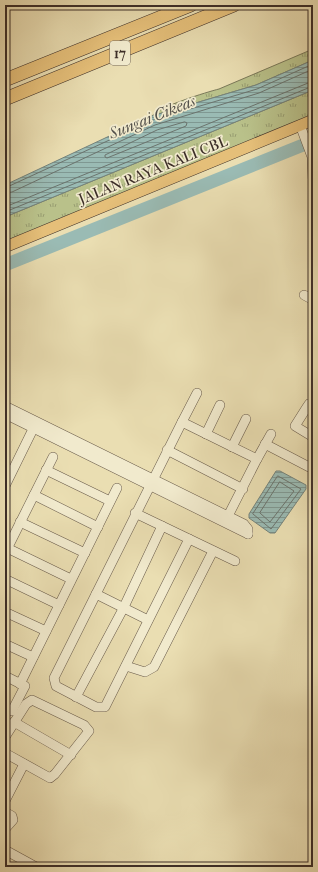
<svg xmlns="http://www.w3.org/2000/svg" width="318" height="872" viewBox="0 0 318 872" font-family="'IM FELL French Canon',serif">
<style>
.grass{fill:url(#grass-tufts);stroke:#7a7859}
.water{fill:url(#water-rules);stroke:#74837c}
.lines{fill:none;stroke-linecap:round;stroke-linejoin:round}
.shore{stroke:#6b746e;stroke-width:1}
.river{stroke:#9abbb4;stroke-width:13}
.minor-casing{stroke:#685a4a;stroke-width:10}
.major-casing{stroke:#3c2e28;stroke-width:12}
.highway-casing{stroke:#3c2e28;stroke-width:14}
.minor{stroke:#f1eacd;stroke-width:9}
.major{stroke:#e5bf79;stroke-width:11}
.highway{stroke:#e5bf79;stroke-width:13}
.labels{text-anchor:middle;dominant-baseline:central;stroke-width:3.5;stroke-linejoin:round;paint-order:stroke}
.shield{fill:#f1eacd;stroke:#72665a;stroke-width:1}
.shield-label{font-size:14px;font-weight:bold;fill:#3c2e28}
.street-label{font-size:15px;fill:#3c2e28;stroke:#f1eacd}
.water-label{font-size:16px;font-style:italic;fill:#54514b;stroke:#f1eacd}
</style>
<defs>
<pattern id="grass-tufts" width="24" height="20" patternUnits="userSpaceOnUse"><rect width="24" height="20" fill="#b9c18a"/><path d="M3 7l-1-3M5 7V3M7 7l1-3M15 17l-1-3M17 17v-4M19 17l1-3" fill="none" stroke="#989d71"/></pattern>
<pattern id="water-rules" width="6" height="5" patternUnits="userSpaceOnUse"><rect width="6" height="5" fill="#9abbb4"/><path d="M0 2.5h6" fill="none" stroke="#7f9892"/></pattern>
</defs>
<rect width="100%" height="100%" fill="#eadeb2"/>
<filter id="stains"><feTurbulence type="fractalNoise" baseFrequency=".005" numOctaves="4"/><feColorMatrix values="0 0 0 0 .2 0 0 0 0 .09 0 0 0 0 .02 0 0 0 .5 -.17"/></filter>
<radialGradient id="worn" r=".72"><stop offset=".6" stop-color="#630" stop-opacity="0"/><stop offset="1" stop-color="#630" stop-opacity=".3"/></radialGradient>
<!-- grass -->
<g class="grass">
<path d="M 313,49 L 313,60 L 256,85 L 152,116 C 158,107 207,92 219,89 Z"/>
<polygon points="313,90 313,120 5,247 5,217"/>
</g>
<!-- water -->
<g class="water">
<polygon points="313,60 313,90 5,217 5,185 152,116 256,85"/>
<polygon points="276,471 280,471 306,485 306,489 275,533 270,533 249,518 249,514"/>
</g>
<g class="lines">
<!-- shore -->
<g class="shore">
<polygon points="185,122 187,123 186,126 107,158 105,157 105,155 157,130"/>
<polyline points="5,188 153,120 257,89 313,64"/>
<polyline points="5,193 12,192 155,125 259,93 313,69"/>
<polyline points="5,207 313,81"/>
<polyline points="5,212 313,86"/>
<polygon points="278,476 301,489 271,529 253,514"/>
<polygon points="280,482 294,491 270,522 260,513"/>
</g>
<!-- river -->
<polyline class="river" points="5,265 313,141"/>
<!-- minor casing -->
<g class="minor-casing">
<g id="minor">
<polyline points="300,125 312,157 313,180"/>
<polyline points="304,295 313,300"/>
<polyline points="5,406 244,524 248,529 248,534"/>
<polyline points="313,406 309,404 307,407 295,426 313,437"/>
<polyline points="5,414 248,534"/>
<polyline points="182,422 197,393"/>
<polyline points="206,434 220,405"/>
<polyline points="265,444 313,469"/>
<polyline points="232,447 246,419"/>
<polyline points="167,450 243,489"/>
<polyline points="257,459 271,434"/>
<polyline points="46,470 110,501"/>
<polyline points="5,486 36,423"/>
<polyline points="34,495 98,527"/>
<polyline points="135,513 235,561"/>
<polyline points="20,522 85,553"/>
<polyline points="189,539 105,707 96,707 56,686 54,678 182,422 257,459 228,516"/>
<polyline points="5,547 71,579"/>
<polyline points="5,553 53,457"/>
<polyline points="5,579 59,605"/>
<polyline points="96,594 148,620"/>
<polyline points="5,612 46,631"/>
<polyline points="5,644 33,657"/>
<polyline points="126,666 145,672 154,667 213,551"/>
<polyline points="5,676 25,686 12,711 5,707"/>
<polyline points="20,684 117,488"/>
<polyline points="76,697 123,609 162,526"/>
<polyline points="14,722 71,755"/>
<polyline points="5,737 26,704 32,700 84,725 89,731 55,774 50,778 5,753"/>
<polyline points="5,801 24,764"/>
<polyline points="5,812 12,816 13,820 5,829"/>
<polyline points="5,850 36,867"/>
</g>
</g>
<!-- major casing -->
<g class="major-casing">
<polyline id="major" points="5,247 313,120"/>
</g>
<!-- highway casing -->
<g class="highway-casing">
<g id="highway">
<polyline points="5,80 191,5"/>
<polyline points="5,99 234,5"/>
</g>
</g>
<!-- minor -->
<use href="#minor" class="minor"/>
<!-- major -->
<use href="#major" class="major"/>
<!-- highway -->
<use href="#highway" class="highway"/>
</g>
<g class="labels">
<!-- shield labels -->
<rect class="shield" x="110" y="41" width="20" height="24" rx="3"/>
<g class="shield-label">
<text x="120" y="53">17</text>
</g>
<!-- street labels -->
<g class="street-label">
<text transform="translate(153 170) rotate(-22)">JALAN RAYA KALI CBL</text>
</g>
<!-- water labels -->
<g class="water-label">
<text transform="translate(152 117) rotate(-22)">Sungai Cikeas</text>
</g>
</g>
<!-- margin -->
<rect width="318" height="872" fill="none" stroke="#eadeb2" stroke-width="20"/>
<rect x="6" y="6" width="306" height="860" fill="none" stroke="#3c2e28" stroke-width="2"/>
<rect x="10" y="10" width="298" height="852" fill="none" stroke="#3c2e28"/>
<rect width="100%" height="100%" filter="url(#stains)"/>
<rect width="100%" height="100%" fill="url(#worn)"/>
</svg>
